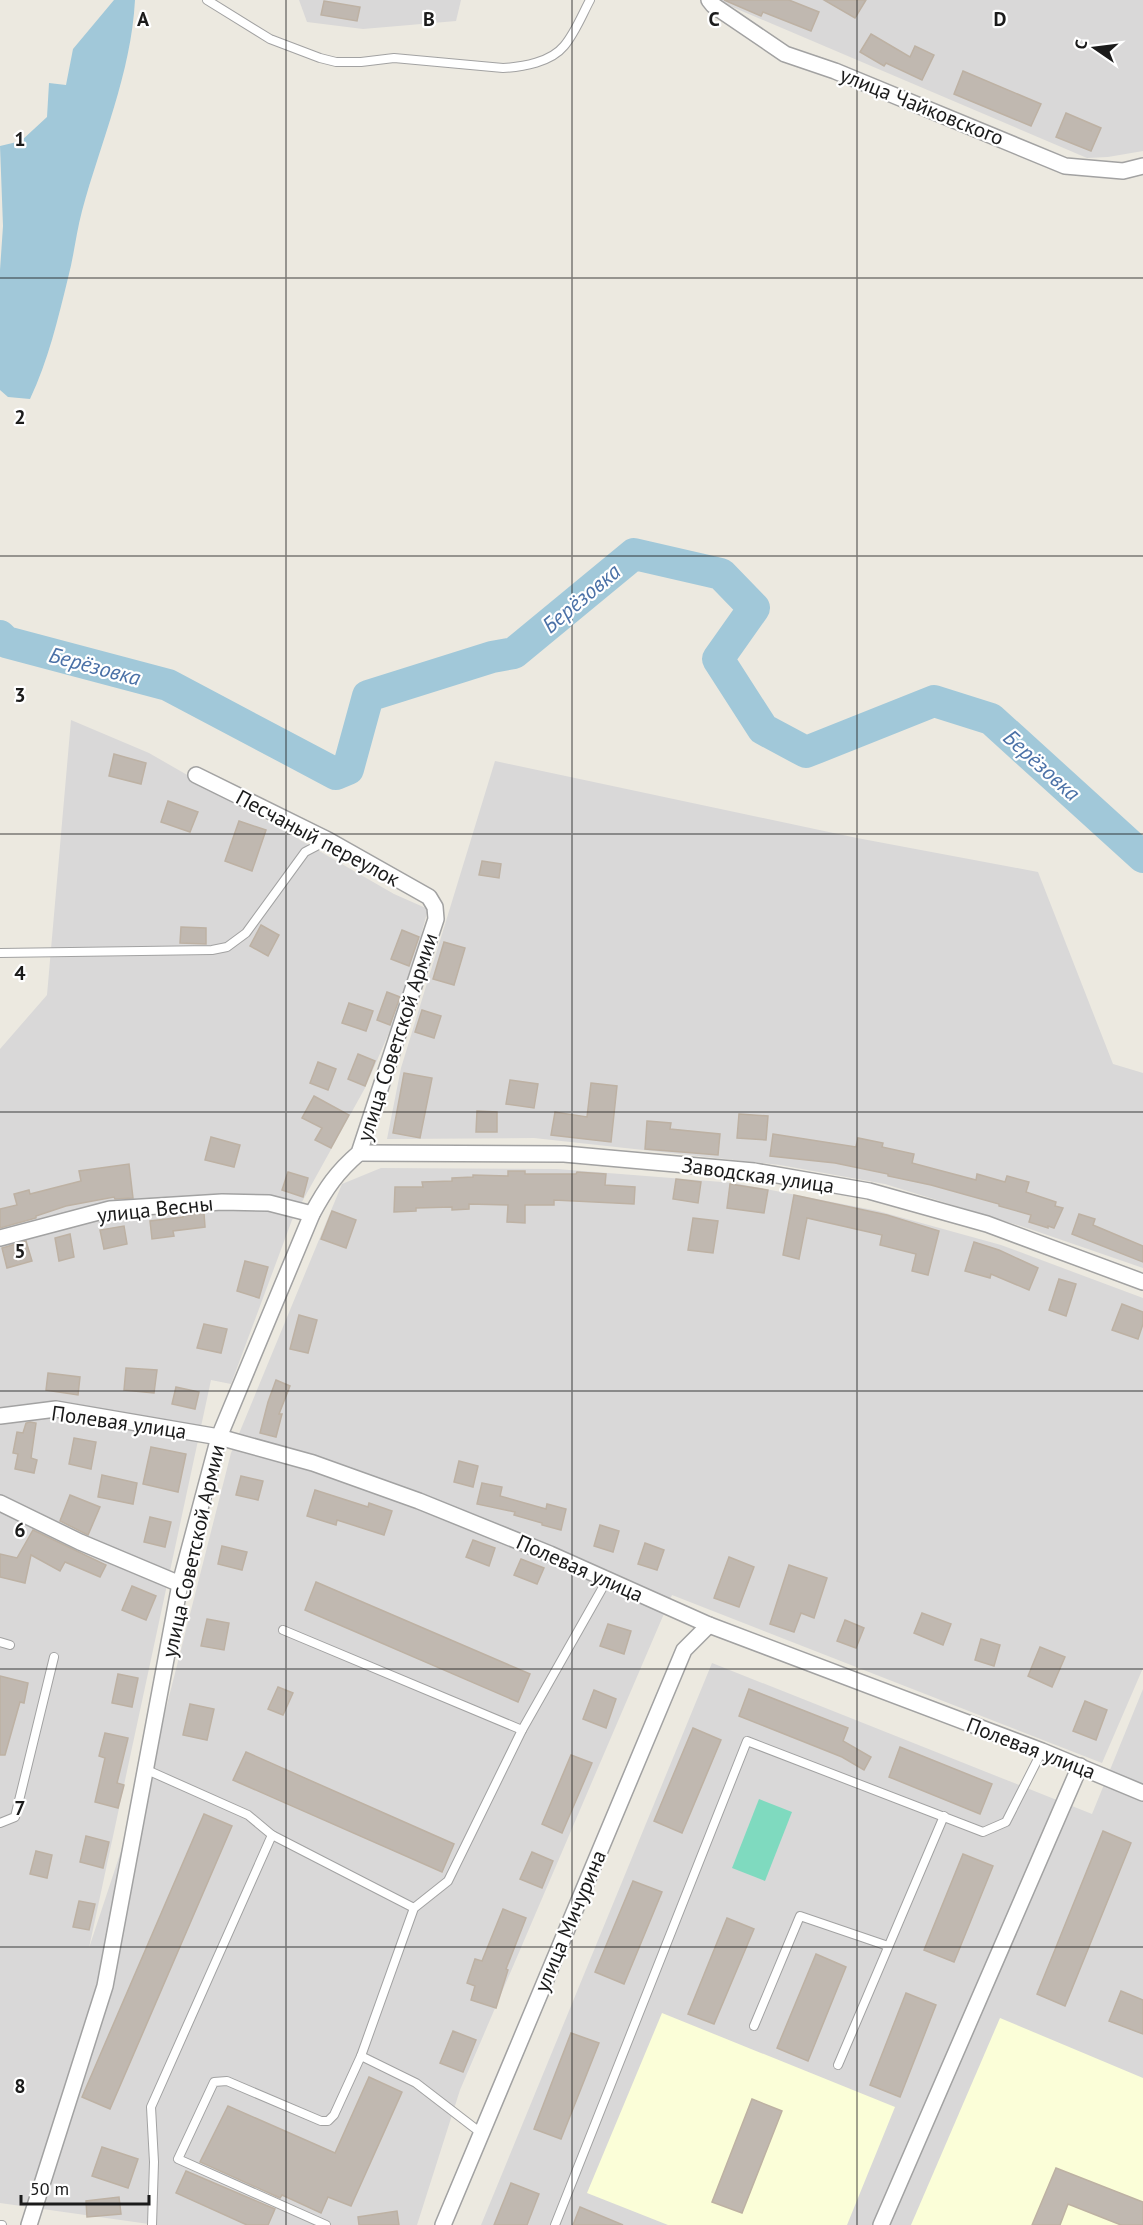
<svg xmlns="http://www.w3.org/2000/svg" width="1143" height="2225" viewBox="0 0 1143 2225" font-family="'PT Sans',sans-serif">
<style>
.residential{fill:#d9d8d8}
.education{fill:#fbfed8}
.pitch{fill:#7fdabf}
.water{fill:#a1c8d9}
.lines{fill:none;stroke-linecap:round;stroke-linejoin:round}
.river{stroke:#a1c8d9;stroke-width:32}
.building{fill:#c0b8b0;stroke:#bdb1a3;stroke-width:1.5}
.service-casing{stroke:#a2a2a2;stroke-width:10}
.minor-casing{stroke:#a2a2a2;stroke-width:18}
.service{stroke:#fff;stroke-width:8}
.minor{stroke:#fff;stroke-width:15}
.grid{fill:none;stroke:#1b1b1b;stroke-width:1.5;stroke-opacity:0.55}
.labels{text-anchor:middle;dominant-baseline:central;stroke-width:4.5;stroke-linejoin:round;paint-order:stroke}
.street-label{font-size:21px;fill:#1b1b1b;stroke:#fff}
.water-label{font-size:22px;font-style:italic;fill:#4b71a7;stroke:#fff}
.grid-label{font-size:20px;text-anchor:middle;font-weight:bold;fill:#1b1b1b;stroke:#fff;stroke-width:4.5;stroke-linejoin:round;paint-order:stroke}
</style>
<rect width="100%" height="100%" fill="#ece9e0"/>
<!-- residential -->
<g class="residential">
<polygon points="299,0 461,0 456,21 363,29 307,22"/>
<polygon points="720,0 1143,0 1143,151 1108,157 1087,158 723,3"/>
<polygon points="71,720 149,753 394,894 428,909 405,996 365,1088 292,1220 231,1384 211,1380 89,1948 159,1736 231,1453 342,1184 381,1168 557,1169 735,1183 878,1211 1001,1245 1143,1298 1143,1668 1102,1763 672,1595 460,2090 417,2225 156,2225 0,2203 0,1049 47,995"/>
<polygon points="495,761 857,838 1038,872 1113,1064 1143,1073 1143,1268 1027,1228 885,1184 780,1165 534,1138 387,1139 401,1068"/>
<polygon points="712,1663 1092,1814 1143,1689 1143,2225 481,2225"/>
</g>
<!-- education -->
<g class="education">
<polygon points="662,2013 895,2107 847,2225 668,2225 587,2193"/>
<polygon points="1000,2018 1143,2078 1143,2225 911,2225"/>
</g>
<!-- pitch -->
<polygon class="pitch" points="759,1799 792,1812 765,1881 732,1868"/>
<!-- water -->
<path class="water" d="M 114,0 L 135,0 C 131,74 101,141 82,211 C 76,233 74,256 68,278 C 58,319 48,361 30,399 L 8,397 L 0,390 L 0,270 L 3,226 L 0,146 L 21,141 L 47,117 L 49,83 L 66,85 L 73,49 Z"/>
<g class="lines">
<!-- river -->
<polyline class="river" points="0,636 6,642 168,685 336,774 348,769 368,696 492,657 514,653 634,554 721,574 754,608 718,659 763,729 806,752 934,701 991,719 1143,857"/>
</g>
<!-- building -->
<g class="building">
<polygon points="724,0 789,0 819,12 811,31 763,12 761,16"/>
<polygon points="824,0 866,0 855,18"/>
<polygon points="324,1 360,7 357,21 321,15"/>
<polygon points="871,34 910,57 915,46 934,55 922,80 886,63 884,66 860,52"/>
<polygon points="963,71 1041,104 1031,126 954,94"/>
<polygon points="1066,113 1101,128 1091,151 1056,137"/>
<polygon points="114,754 146,763 141,784 109,776"/>
<polygon points="168,801 198,812 190,832 161,822"/>
<polygon points="239,821 266,830 252,871 225,861"/>
<polygon points="482,861 501,864 499,878 479,875"/>
<polygon points="261,925 279,935 268,956 250,946"/>
<polygon points="181,927 206,928 206,944 180,943"/>
<polygon points="402,930 419,937 409,966 391,959"/>
<polygon points="444,942 465,948 454,985 433,979"/>
<polygon points="387,992 400,997 390,1025 377,1020"/>
<polygon points="349,1003 373,1011 366,1031 342,1023"/>
<polygon points="422,1010 441,1016 434,1038 415,1032"/>
<polygon points="358,1054 375,1061 365,1086 348,1079"/>
<polygon points="318,1062 336,1069 328,1090 310,1083"/>
<polygon points="404,1073 432,1078 420,1138 393,1133"/>
<polygon points="510,1080 538,1084 534,1108 506,1104"/>
<polygon points="591,1083 617,1086 611,1142 551,1135 555,1112 587,1117"/>
<polygon points="314,1096 349,1115 331,1148 315,1140 322,1128 302,1118"/>
<polygon points="477,1111 497,1112 497,1132 476,1132"/>
<polygon points="739,1114 768,1116 766,1140 737,1138"/>
<polygon points="647,1121 671,1123 670,1129 720,1134 718,1155 645,1149"/>
<polygon points="773,1134 856,1147 858,1138 883,1143 882,1147 914,1154 912,1163 976,1180 977,1174 1005,1182 1007,1176 1029,1182 1026,1192 1056,1202 1055,1206 1063,1208 1054,1228 1048,1226 1048,1228 1029,1222 1031,1215 999,1206 999,1204 931,1185 888,1176 888,1174 835,1163 770,1156"/>
<polygon points="211,1137 240,1145 234,1167 205,1160"/>
<polygon points="129,1164 133,1198 115,1199 114,1197 66,1206 36,1216 36,1218 0,1228 0,1209 17,1205 14,1194 29,1190 30,1194 81,1181 79,1171"/>
<polygon points="508,1171 525,1171 525,1174 576,1174 577,1172 606,1174 605,1185 635,1187 634,1204 554,1200 554,1205 525,1205 525,1223 507,1222 508,1205 469,1204 469,1209 452,1210 452,1207 416,1208 416,1211 394,1212 395,1187 423,1187 422,1182 452,1181 452,1178 473,1177 473,1175 508,1176"/>
<polygon points="288,1172 308,1178 303,1197 282,1190"/>
<polygon points="676,1179 701,1182 698,1203 673,1199"/>
<polygon points="730,1184 768,1190 764,1213 727,1208"/>
<polygon points="794,1195 887,1215 939,1231 928,1275 912,1271 916,1254 880,1245 882,1235 807,1218 799,1259 783,1255"/>
<polygon points="332,1211 356,1220 346,1248 321,1239"/>
<polygon points="204,1213 205,1227 173,1231 174,1236 152,1239 150,1221 183,1217 183,1214"/>
<polygon points="1079,1214 1095,1219 1093,1225 1143,1246 1143,1262 1072,1234"/>
<polygon points="693,1218 718,1221 713,1253 688,1250"/>
<polygon points="124,1226 127,1244 104,1249 100,1230"/>
<polygon points="70,1234 74,1257 59,1261 55,1238"/>
<polygon points="26,1241 32,1261 7,1268 2,1248"/>
<polygon points="974,1242 999,1250 1038,1268 1029,1290 991,1274 990,1278 965,1271"/>
<polygon points="245,1261 268,1267 259,1298 237,1291"/>
<polygon points="1059,1279 1076,1284 1066,1316 1049,1310"/>
<polygon points="1122,1304 1143,1312 1143,1324 1138,1339 1112,1330"/>
<polygon points="299,1315 317,1320 308,1353 290,1349"/>
<polygon points="204,1324 227,1329 221,1353 197,1348"/>
<polygon points="126,1368 157,1370 154,1393 124,1390"/>
<polygon points="48,1373 80,1377 78,1395 46,1390"/>
<polygon points="276,1380 290,1386 279,1414 282,1414 276,1437 260,1433 268,1402"/>
<polygon points="176,1387 199,1392 195,1409 172,1404"/>
<polygon points="30,1422 36,1423 31,1458 37,1460 34,1473 15,1469 18,1454 13,1453 17,1432 23,1433 26,1423"/>
<polygon points="74,1438 96,1442 91,1469 69,1464"/>
<polygon points="151,1447 186,1454 178,1492 143,1484"/>
<polygon points="459,1461 478,1466 473,1487 454,1482"/>
<polygon points="102,1475 137,1483 133,1504 98,1497"/>
<polygon points="241,1476 263,1481 258,1500 236,1495"/>
<polygon points="482,1483 502,1487 500,1496 546,1509 547,1504 566,1509 561,1530 542,1525 542,1523 514,1515 515,1512 477,1504"/>
<polygon points="315,1490 368,1507 369,1503 392,1511 384,1535 337,1520 336,1525 307,1516"/>
<polygon points="70,1495 100,1507 88,1535 60,1521"/>
<polygon points="150,1517 171,1522 165,1547 144,1542"/>
<polygon points="600,1525 619,1531 613,1552 594,1546"/>
<polygon points="33,1530 106,1565 100,1577 65,1562 60,1571 31,1555 25,1583 0,1577 0,1554 17,1558"/>
<polygon points="473,1540 495,1548 489,1566 466,1557"/>
<polygon points="645,1543 664,1550 657,1570 638,1564"/>
<polygon points="222,1546 247,1552 242,1570 218,1564"/>
<polygon points="729,1557 754,1567 739,1607 714,1598"/>
<polygon points="521,1559 544,1568 537,1584 514,1575"/>
<polygon points="789,1565 827,1578 814,1618 801,1613 794,1632 770,1624"/>
<polygon points="316,1582 530,1674 518,1702 305,1610"/>
<polygon points="132,1586 156,1596 146,1620 122,1610"/>
<polygon points="922,1613 951,1624 943,1645 914,1633"/>
<polygon points="207,1619 229,1623 224,1650 201,1646"/>
<polygon points="845,1620 864,1628 856,1648 837,1641"/>
<polygon points="608,1624 631,1631 624,1654 600,1646"/>
<polygon points="981,1639 1000,1645 994,1666 975,1660"/>
<polygon points="1040,1647 1065,1657 1052,1687 1028,1676"/>
<polygon points="118,1674 138,1678 132,1707 112,1703"/>
<polygon points="0,1676 28,1683 24,1703 20,1702 5,1755 0,1755"/>
<polygon points="278,1687 293,1693 283,1715 268,1709"/>
<polygon points="749,1689 848,1728 843,1741 871,1757 864,1770 842,1757 739,1716"/>
<polygon points="594,1690 616,1699 606,1728 583,1719"/>
<polygon points="1085,1701 1107,1710 1096,1740 1073,1731"/>
<polygon points="190,1704 214,1709 207,1740 183,1735"/>
<polygon points="693,1728 721,1740 682,1833 654,1821"/>
<polygon points="105,1733 128,1738 117,1783 124,1785 118,1808 95,1802 105,1758 99,1756"/>
<polygon points="900,1747 992,1784 980,1814 889,1777"/>
<polygon points="246,1752 454,1844 442,1872 233,1780"/>
<polygon points="571,1755 592,1763 562,1833 542,1824"/>
<polygon points="204,1814 232,1826 110,2109 82,2097"/>
<polygon points="1103,1831 1131,1843 1065,2006 1037,1994"/>
<polygon points="86,1836 109,1842 103,1868 80,1862"/>
<polygon points="36,1851 52,1855 47,1878 30,1874"/>
<polygon points="532,1852 553,1861 542,1888 520,1879"/>
<polygon points="963,1854 993,1866 954,1962 924,1950"/>
<polygon points="633,1881 662,1892 624,1984 595,1972"/>
<polygon points="79,1901 95,1904 89,1930 73,1927"/>
<polygon points="503,1909 526,1918 506,1969 508,1970 496,2008 471,2000 475,1986 467,1983 475,1959 482,1961"/>
<polygon points="727,1918 754,1929 714,2024 688,2014"/>
<polygon points="816,1954 846,1967 808,2061 777,2048"/>
<polygon points="1121,1991 1143,2000 1143,2034 1109,2021"/>
<polygon points="906,1993 936,2005 900,2097 870,2085"/>
<polygon points="453,2031 476,2040 463,2072 440,2063"/>
<polygon points="571,2033 599,2043 561,2139 534,2129"/>
<polygon points="369,2077 402,2092 351,2206 328,2197 321,2213 282,2195 280,2198 200,2162 228,2106 335,2153"/>
<polygon points="752,2099 782,2111 742,2213 712,2202"/>
<polygon points="102,2147 138,2159 128,2188 92,2176"/>
<polygon points="1056,2168 1143,2202 1143,2225 1121,2225 1068,2204 1060,2225 1032,2225"/>
<polygon points="186,2171 275,2209 268,2225 247,2225 176,2193"/>
<polygon points="511,2183 539,2194 527,2225 494,2225"/>
<polygon points="119,2197 121,2214 87,2217 86,2201"/>
<polygon points="580,2207 623,2225 573,2225"/>
<polygon points="397,2211 399,2225 359,2225 358,2217"/>
</g>
<g class="lines">
<!-- service casing -->
<g class="service-casing">
<g id="service">
<path d="M 207,0 L 270,39 L 320,58 L 336,62 L 361,62 L 394,58 L 503,68 C 523,67 551,62 564,46 C 575,33 582,15 590,0"/>
<polyline points="0,953 212,950 227,947 246,933 305,852 328,840"/>
<polyline points="283,1630 522,1730"/>
<polyline points="0,1642 10,1645"/>
<polyline points="147,1770 248,1815 272,1835 414,1908"/>
<polyline points="0,1823 15,1817 54,1657"/>
<polyline points="754,2026 800,1916 888,1946"/>
<polyline points="838,2065 944,1816"/>
<polyline points="481,2133 416,2083 361,2056 414,1908 448,1881 522,1730 607,1580"/>
<polyline points="0,2225 2,2225"/>
<polyline points="152,2225 154,2162 151,2107 272,1835"/>
<polyline points="326,2225 178,2159 214,2082 227,2081 321,2121 328,2121 334,2115 361,2056"/>
<polyline points="555,2225 747,1741 983,1832 1006,1822 1042,1751"/>
</g>
</g>
<!-- minor casing -->
<g class="minor-casing">
<g id="minor">
<polyline points="709,0 713,5 785,54 835,71 1065,166 1123,171 1143,166"/>
<polyline points="359,1153 564,1154 754,1171 869,1191 987,1224 1143,1282"/>
<polyline points="0,1238 110,1209 222,1202 269,1203 312,1214"/>
<polyline points="0,1416 56,1409 219,1437 313,1463 419,1501 550,1554 709,1625 1042,1751 1143,1793"/>
<polyline points="0,1503 80,1542 180,1584"/>
<path d="M 29,2225 L 105,1986 L 180,1584 L 219,1437 L 312,1214 C 326,1188 337,1172 359,1153 L 436,919 L 435,907 L 429,897 L 328,840 L 196,775"/>
<polyline points="443,2225 684,1650 709,1625"/>
<polyline points="881,2225 1080,1766"/>
</g>
</g>
<!-- service -->
<use href="#service" class="service"/>
<!-- minor -->
<use href="#minor" class="minor"/>
</g>
<!-- grid -->
<path class="grid" d="M 286,0 L 286,2225M 572,0 L 572,2225M 857,0 L 857,2225M 0,278 L 1143,278M 0,556 L 1143,556M 0,834 L 1143,834M 0,1112 L 1143,1112M 0,1391 L 1143,1391M 0,1669 L 1143,1669M 0,1947 L 1143,1947"/>
<g class="labels">
<!-- street labels -->
<g class="street-label">
<text transform="translate(922 106) rotate(22)">улица Чайковского</text>
<text transform="translate(318 838) rotate(28)">Песчаный переулок</text>
<text transform="translate(397 1037) rotate(-72)">улица Советской Армии</text>
<text transform="translate(758 1175) rotate(8)">Заводская улица</text>
<text transform="translate(155 1209) rotate(-6)">улица Весны</text>
<text transform="translate(119 1422) rotate(8)">Полевая улица</text>
<text transform="translate(193 1551) rotate(-77)">улица Советской Армии</text>
<text transform="translate(580 1568) rotate(24)">Полевая улица</text>
<text transform="translate(1031 1748) rotate(21)">Полевая улица</text>
<text transform="translate(570 1921) rotate(-67)">улица Мичурина</text>
</g>
<!-- water labels -->
<g class="water-label">
<text transform="translate(581 598) rotate(-40)">Берёзовка</text>
<text transform="translate(95 666) rotate(15)">Берёзовка</text>
<text transform="translate(1042 765) rotate(42)">Берёзовка</text>
</g>
</g>
<g class="grid-label">
<text x="143" y="26">A</text>
<text x="429" y="26">B</text>
<text x="714" y="26">C</text>
<text x="1000" y="26">D</text>
<text x="20" y="146">1</text>
<text x="20" y="424">2</text>
<text x="20" y="702">3</text>
<text x="20" y="980">4</text>
<text x="20" y="1258">5</text>
<text x="20" y="1537">6</text>
<text x="20" y="1815">7</text>
<text x="20" y="2093">8</text>
</g>
<!-- north arrow -->
<g transform="translate(1095 48) rotate(284)" stroke="#ffffff" stroke-width="4.5" paint-order="stroke">
<path d="M0-4.5L10 22L0 15L-10 22Z" fill="#1b1b1b"/>
<text y="-9" font-size="16" font-weight="bold" text-anchor="middle" fill="#1b1b1b">С</text>
</g>
<!-- scale -->
<path d="M21 2195v9h128v-9" fill="none" stroke="#1b1b1b" stroke-width="3"/>
<text x="30" y="2195" font-size="18" fill="#1b1b1b" stroke="#ffffff" stroke-width="4.5" paint-order="stroke">50 m</text>
</svg>
